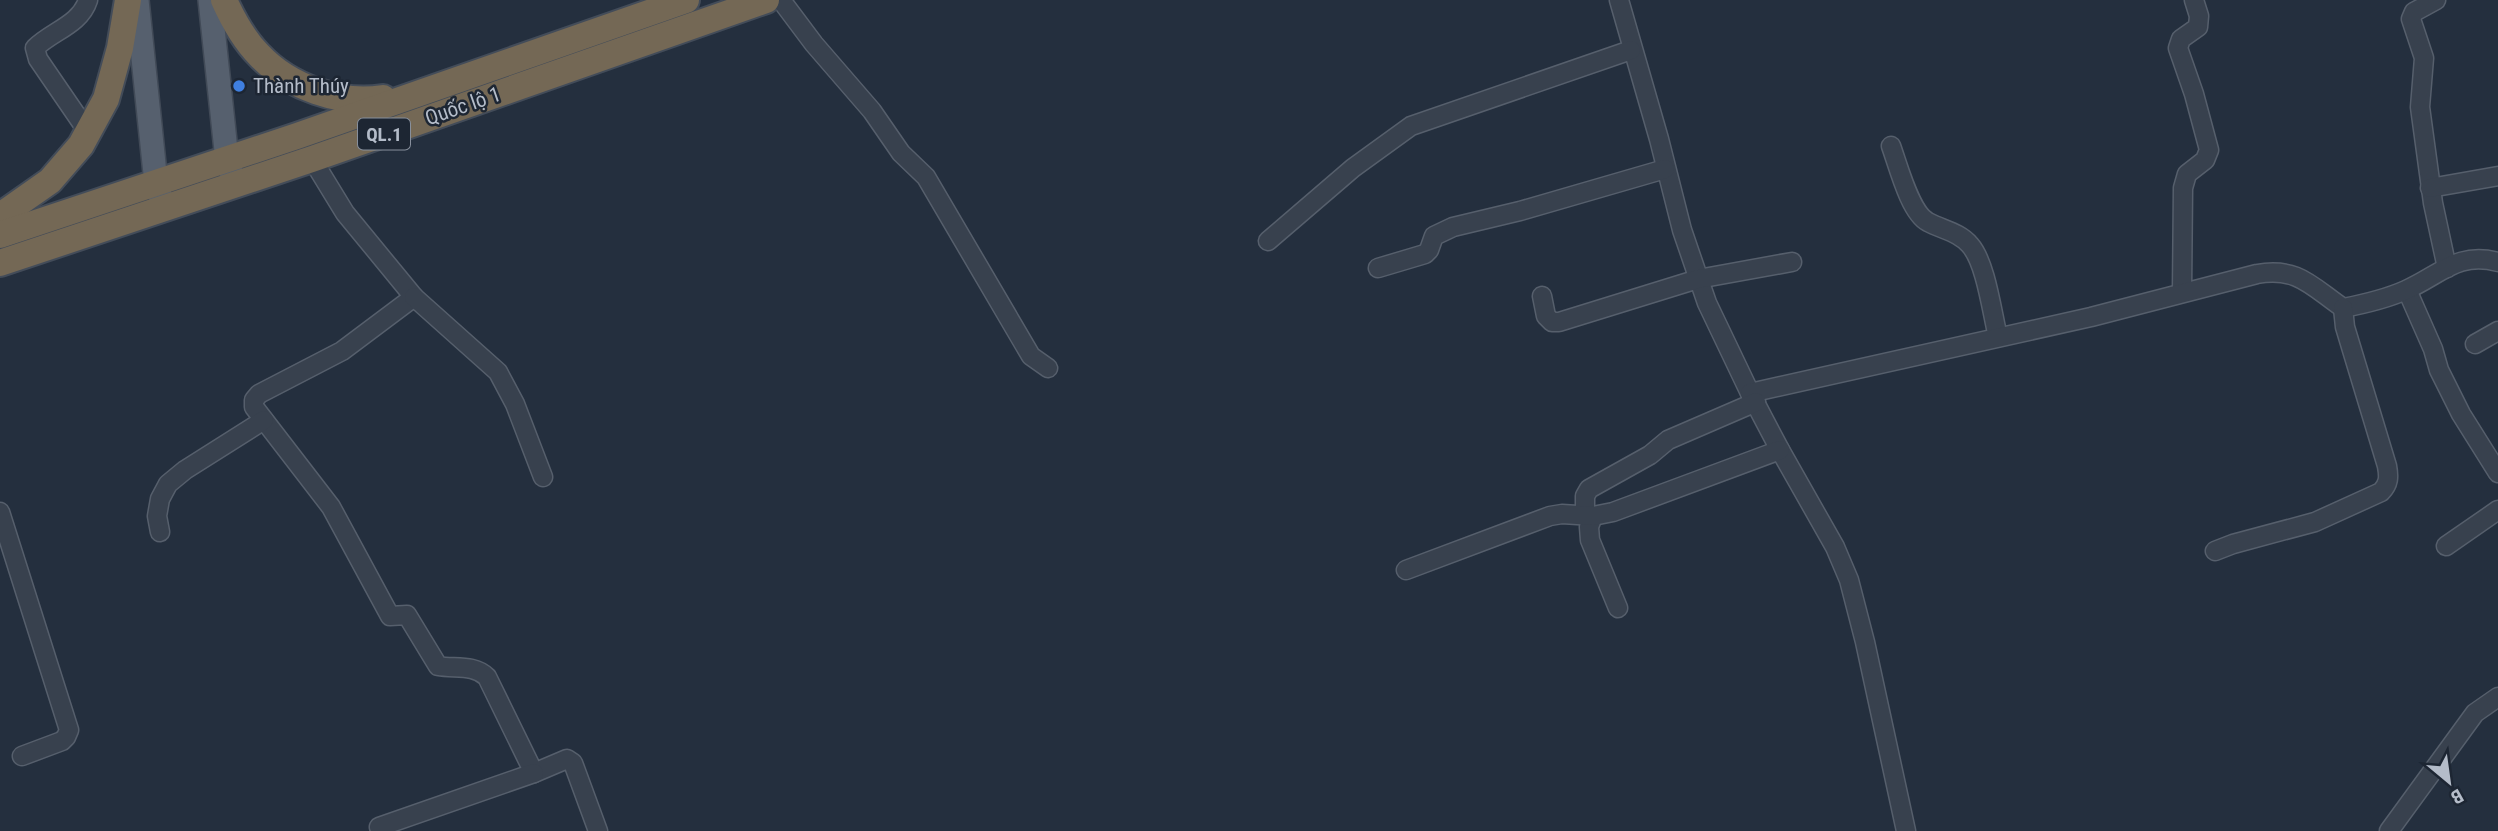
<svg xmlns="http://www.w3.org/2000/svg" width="2498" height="831" viewBox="0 0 2498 831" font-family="'Roboto Condensed',sans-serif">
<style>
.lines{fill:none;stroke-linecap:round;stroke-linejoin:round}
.minor-casing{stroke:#565f6c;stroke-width:21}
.major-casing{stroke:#414a57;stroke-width:26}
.highway-casing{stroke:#434c59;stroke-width:30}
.minor{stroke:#38414e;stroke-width:18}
.major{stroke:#56606e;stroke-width:23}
.highway{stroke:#746855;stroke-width:26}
.shop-dot{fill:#3f7fe0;stroke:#1d2633;stroke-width:2.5}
.labels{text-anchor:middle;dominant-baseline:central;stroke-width:5;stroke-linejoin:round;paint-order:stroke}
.shield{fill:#1d2633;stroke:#878f9c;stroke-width:2}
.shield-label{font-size:19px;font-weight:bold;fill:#b4bcc9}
.poi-label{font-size:21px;fill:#b4bcc9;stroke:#1d2633;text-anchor:start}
.street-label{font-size:21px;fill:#b4bcc9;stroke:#1d2633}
</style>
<rect width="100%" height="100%" fill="#242f3e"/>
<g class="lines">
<!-- minor casing -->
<g class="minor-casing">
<g id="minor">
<path d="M 88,0 C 80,25 52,31 35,48 L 38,59 L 88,132"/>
<polyline points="781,0 814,44 872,111 901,153 926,177 1031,356 1048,368"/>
<polyline points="1619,0 1659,139 1682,230 1707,303 1750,393 1780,450 1835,547 1849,580 1865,642 1906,831"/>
<polyline points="2436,0 2414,12 2411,19 2424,58 2420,107 2433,203 2447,268"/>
<path d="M 1891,146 C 1898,165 1910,213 1928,222 C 1943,230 1959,232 1970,245 C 1986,263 1992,313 1998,337"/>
<path d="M 312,159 L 345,213 L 414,297 L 342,351 L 259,394 L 254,400 L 254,407 L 331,507 L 390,616 L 407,615 L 438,666 C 455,669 474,664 487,677 L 534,773 L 567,759 L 573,763 L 598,831"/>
<polyline points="2430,188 2498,176"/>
<polyline points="1268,241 1353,168 1411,126 1631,50"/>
<polyline points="1378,268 1425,254 1429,250 1434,236 1453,227 1520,211 1665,169"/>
<polyline points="2407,290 2433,349 2439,370 2461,414 2498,473"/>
<polyline points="2182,292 2183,188 2187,174 2205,160 2209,150 2194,94 2178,48 2181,39 2198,27 2199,16 2194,0"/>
<polyline points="1542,296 1546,316 1552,322 1559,322 1698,279 1792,262"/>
<polyline points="414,297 498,372 515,404 543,477"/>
<polyline points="2475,344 2498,331"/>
<path d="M 1750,393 L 2091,317 L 2257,274 C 2298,267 2311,286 2343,308 C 2364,304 2386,299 2406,290 C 2440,275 2458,251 2498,262"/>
<polyline points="0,512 69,730 66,737 62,741 22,756"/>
<polyline points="1585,515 1585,496 1589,489 1650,455 1668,440 1756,402"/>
<polyline points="1593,516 1589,527 1590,540 1618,608"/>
<polyline points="160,532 157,516 160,499 168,484 185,470 264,420"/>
<polyline points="2446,546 2498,510"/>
<path d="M 2215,551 L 2233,544 L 2315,522 L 2381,492 C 2389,484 2389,477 2387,466 L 2345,327 L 2343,308"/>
<polyline points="1406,570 1550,516 1562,514 1593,516 1613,512 1780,450"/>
<polyline points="379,827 534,773"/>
<polyline points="2389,831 2475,713 2498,697"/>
</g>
</g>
<!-- major casing -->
<g class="major-casing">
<g id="major">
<polyline points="137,0 156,183 161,198"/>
<polyline points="210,0 227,160 232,175"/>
</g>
</g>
<!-- highway casing -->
<g class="highway-casing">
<g id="highway">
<path d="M 224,0 C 233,20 243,39 259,55 C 289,87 340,105 383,98"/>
<polyline points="0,216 50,181 81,145 106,99 120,48 128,0"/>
<polyline points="0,235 297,136 686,0"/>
<polyline points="0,263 312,159 766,0"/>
</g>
</g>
<!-- minor -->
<use href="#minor" class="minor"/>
<!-- major -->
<use href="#major" class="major"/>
<!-- highway -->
<use href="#highway" class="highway"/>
</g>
<!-- markers -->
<circle class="shop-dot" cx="239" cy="86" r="7"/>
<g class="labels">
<!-- shield labels -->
<rect class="shield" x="358" y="118.5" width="52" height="31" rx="5"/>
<g class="shield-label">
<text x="384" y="134">QL.1</text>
</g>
<!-- poi labels -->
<g class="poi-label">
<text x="253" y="86">Thành Thúy</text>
</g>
<!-- street labels -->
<g class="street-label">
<text transform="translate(463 106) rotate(-19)">Quốc lộ 1</text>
</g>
</g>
<!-- north arrow -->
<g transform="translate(2449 782) rotate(151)" stroke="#1d2633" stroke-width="5" paint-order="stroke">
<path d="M0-5L12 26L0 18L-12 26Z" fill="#b4bcc9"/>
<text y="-10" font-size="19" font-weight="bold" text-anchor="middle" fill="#b4bcc9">B</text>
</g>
</svg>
